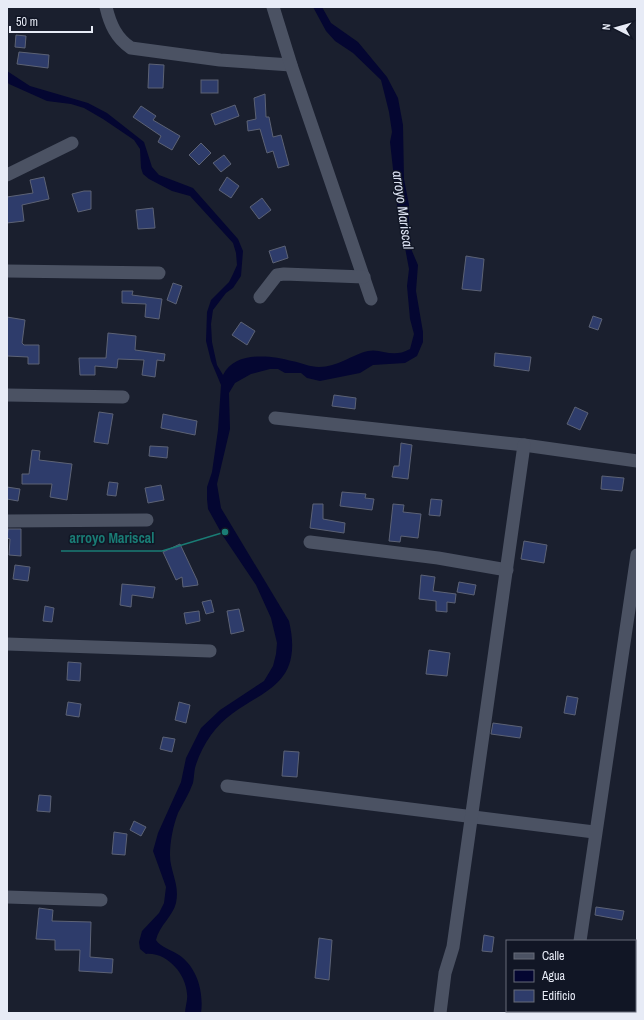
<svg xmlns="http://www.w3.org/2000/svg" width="644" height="1020" viewBox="0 0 644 1020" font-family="'Archivo Narrow',sans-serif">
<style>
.water{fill:#040631}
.building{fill:#2e3c6b;stroke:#5c6275}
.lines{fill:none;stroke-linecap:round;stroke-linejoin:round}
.street{stroke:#4b5263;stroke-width:13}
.labels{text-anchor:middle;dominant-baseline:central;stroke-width:3;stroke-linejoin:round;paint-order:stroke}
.water-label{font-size:14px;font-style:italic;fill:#dae0f0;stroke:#111625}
.leader{fill:none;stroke:#1a7c75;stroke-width:1.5}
.callout-dot{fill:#1a7c75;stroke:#111625;stroke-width:1.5}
.callout-label{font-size:14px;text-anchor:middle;font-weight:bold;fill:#1a7c75;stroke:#111625;stroke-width:3;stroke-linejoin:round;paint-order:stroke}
</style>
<rect width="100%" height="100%" fill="#1a1f2e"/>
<!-- water -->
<path class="water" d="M 313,7 L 322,7 L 331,23 L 358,42 L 387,77 L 398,98 L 403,125 L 404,179 L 409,205 L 409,230 L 412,251 L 418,265 L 416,291 L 423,332 L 423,342 L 417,356 L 405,363 L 373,365 L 360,373 L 320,381 L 307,378 L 301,373 L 285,373 L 278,369 L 270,369 L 251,374 L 235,383 L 229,393 L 230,429 L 217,484 L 221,508 L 289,621 C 307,698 244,689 211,735 C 204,745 198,757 195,768 C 194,773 194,778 193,783 C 189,794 183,803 178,813 C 173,826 170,842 170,855 C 170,872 180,884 176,903 C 173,916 159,926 156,940 C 160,947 172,950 179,955 C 197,967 204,992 201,1013 L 185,1013 C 185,1007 188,1000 187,994 C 186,974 167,952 146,954 L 140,949 L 139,942 L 142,931 L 159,913 L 164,903 L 166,887 L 153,851 L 158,833 L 181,782 L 186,758 L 201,728 L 220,710 L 264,681 L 273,666 L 276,654 L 277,643 L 271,618 L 256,585 L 223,536 L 208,509 L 207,499 L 207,487 L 212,472 L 218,430 L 221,385 L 211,361 L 206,341 L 207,312 L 211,300 L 229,282 L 233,274 L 237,265 L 236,253 L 233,243 L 190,196 L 172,191 L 149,179 L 143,174 L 141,168 L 140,149 L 134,140 L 103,119 L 84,108 L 71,104 L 47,101 L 9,84 L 7,82 L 7,71 L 30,86 L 88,103 L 107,113 L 144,142 L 152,167 L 159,175 L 193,188 L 238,239 L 243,251 L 241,276 L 233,288 L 226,293 L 213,310 L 211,324 L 212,342 L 217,365 L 223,375 C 235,351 270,355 292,361 C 302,363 310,367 319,367 C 338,367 351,355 368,351 C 382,348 392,359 410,349 L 414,334 L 410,319 L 407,286 L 409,269 L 397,205 L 390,142 L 392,132 L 389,112 L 381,80 L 353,53 L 335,41 L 326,31 Z"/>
<!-- building -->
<g class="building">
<polygon points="16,35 26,36 25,48 15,47"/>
<polygon points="19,52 49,55 48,68 17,64"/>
<polygon points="149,64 164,65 163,88 148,88"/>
<rect x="201" y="80" width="17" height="13"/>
<polygon points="265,94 266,117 269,117 273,137 281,135 289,165 278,168 273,151 267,153 260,129 248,131 247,121 256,119 254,98"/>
<polygon points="235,105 239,116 215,125 211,114"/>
<polygon points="141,106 156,116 153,120 180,136 172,150 158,142 161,136 133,117"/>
<polygon points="201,143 211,153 199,165 189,155"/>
<polygon points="224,155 231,164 221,172 213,163"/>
<polygon points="44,177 49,199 22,205 24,221 7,223 7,197 33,193 30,180"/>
<polygon points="227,177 239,186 231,198 219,190"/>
<polygon points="84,191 91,191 91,209 78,212 72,194"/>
<polygon points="262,198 271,210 259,219 250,207"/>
<polygon points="153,208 155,228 138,229 136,210"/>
<polygon points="285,246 288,258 273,263 269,251"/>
<polygon points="466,256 484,259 481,291 462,289"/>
<polygon points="173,283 182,286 176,304 167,300"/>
<polygon points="122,291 133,291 132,295 162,299 159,319 145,317 146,304 122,303"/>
<polygon points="593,316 602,319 598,330 589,327"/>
<polygon points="7,317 25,320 22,343 24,345 39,345 39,364 28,364 28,357 7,356"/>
<polygon points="241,322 255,331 247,345 232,335"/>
<polygon points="108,333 136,336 135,350 165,354 164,361 157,360 155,377 142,375 144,360 118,359 117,368 95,366 95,375 80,375 79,358 106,358"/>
<polygon points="495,353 531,357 529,371 494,366"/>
<polygon points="334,395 356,398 355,409 332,406"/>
<polygon points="575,407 588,413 580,430 567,424"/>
<polygon points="99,412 113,414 108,444 94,442"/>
<polygon points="163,414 197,421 195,435 161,428"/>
<polygon points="401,443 412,445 408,479 392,477 394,466 399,466"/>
<polygon points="150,446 168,447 167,458 149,456"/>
<polygon points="32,450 40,451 39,460 72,464 67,500 50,497 52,484 22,484 22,474 29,474"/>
<polygon points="602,476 624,478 622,491 601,489"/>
<polygon points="109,482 118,483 116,496 107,495"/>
<polygon points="161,485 164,500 148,503 145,488"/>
<polygon points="7,487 20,489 18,501 7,499"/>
<polygon points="342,492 366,494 365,498 374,499 372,510 340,506"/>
<polygon points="431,499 442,500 440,516 429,515"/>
<polygon points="313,504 323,504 323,519 345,523 344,533 310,528"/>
<polygon points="393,504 404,505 403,512 421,514 418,538 401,536 400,542 389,541"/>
<polygon points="8,529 21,529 21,556 9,555 10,539 7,538"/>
<polygon points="524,541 547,545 544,563 521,559"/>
<polygon points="180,544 197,580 198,585 183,587 182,577 176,580 163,552"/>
<polygon points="15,565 30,567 28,581 13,579"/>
<polygon points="421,575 435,577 433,591 456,594 455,603 447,602 447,612 436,611 436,601 419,599"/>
<polygon points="459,582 476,585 474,595 457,592"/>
<polygon points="122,584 155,587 153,598 132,595 131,607 120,605"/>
<polygon points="211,600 214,612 206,614 202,602"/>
<polygon points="45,606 54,608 52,622 43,621"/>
<polygon points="239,609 244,631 231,634 227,611"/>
<polygon points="199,611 200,621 186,624 184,613"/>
<polygon points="429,650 450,653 447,676 426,674"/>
<polygon points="68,662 81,663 80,681 67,680"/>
<polygon points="567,696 578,698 575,715 564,713"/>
<polygon points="68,702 81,704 79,717 66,715"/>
<polygon points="179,702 190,705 186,723 175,720"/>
<polygon points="493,723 522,727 520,738 491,734"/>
<polygon points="163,737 175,739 172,752 160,749"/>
<polygon points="284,751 299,752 297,777 282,776"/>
<polygon points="39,795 51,796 50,812 37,811"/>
<polygon points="134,821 146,827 141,836 130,830"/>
<polygon points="114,832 127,834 125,855 112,854"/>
<polygon points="596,907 624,911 622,920 595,915"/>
<polygon points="39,908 53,910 52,921 91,922 90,957 113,959 112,973 79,971 80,950 55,950 55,940 36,939"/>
<polygon points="484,935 494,937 492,952 482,951"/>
<polygon points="319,938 332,940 329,980 315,978"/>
</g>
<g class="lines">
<!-- street -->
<g class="street">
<path d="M 106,7 C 110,24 116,38 131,48 L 220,60 L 291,65"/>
<polyline points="273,7 291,65 371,299"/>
<polyline points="7,175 72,143"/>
<polyline points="7,271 159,273"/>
<polyline points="260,297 277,275 284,274 364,277"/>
<polyline points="7,395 123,397"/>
<polyline points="275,418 524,445 637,461"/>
<polyline points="7,521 147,520"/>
<polyline points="310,542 438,558 507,570"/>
<polyline points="7,644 210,651"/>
<polyline points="227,786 594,832"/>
<polyline points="7,897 101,900"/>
<polyline points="580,941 637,555"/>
<polyline points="635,974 637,975"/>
<polyline points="440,1013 445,973 453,947 524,445"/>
<polyline points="570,1013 570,1011"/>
</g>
</g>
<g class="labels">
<!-- water labels -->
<g class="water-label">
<text transform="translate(403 210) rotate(82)">arroyo Mariscal</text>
</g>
</g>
<!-- callouts -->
<path class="leader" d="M225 532L162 551H61"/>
<circle class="callout-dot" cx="225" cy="532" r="4"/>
<g class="callout-label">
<text x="112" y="543">arroyo Mariscal</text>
</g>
<!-- border -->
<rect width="644" height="1020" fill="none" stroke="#e7ebf6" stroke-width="16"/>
<!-- legend -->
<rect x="506" y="940" width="130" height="72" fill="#111625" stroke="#676b79"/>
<rect x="514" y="953" width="20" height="6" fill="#4b5263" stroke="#676b79"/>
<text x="542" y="960" font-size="12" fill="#e7ebf6">Calle</text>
<rect x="514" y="970" width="20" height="12" fill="#040631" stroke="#676b79"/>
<text x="542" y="980" font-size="12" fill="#e7ebf6">Agua</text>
<rect x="514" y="990" width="20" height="12" fill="#2e3c6b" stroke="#676b79"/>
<text x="542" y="1000" font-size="12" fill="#e7ebf6">Edificio</text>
<!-- north arrow -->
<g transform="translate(616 28) rotate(276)" stroke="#111625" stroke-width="3" paint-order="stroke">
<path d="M0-3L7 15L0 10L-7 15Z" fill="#e7ebf6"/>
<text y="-6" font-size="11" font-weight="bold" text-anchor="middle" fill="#e7ebf6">N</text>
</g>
<!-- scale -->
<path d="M10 26v6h82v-6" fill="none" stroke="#e7ebf6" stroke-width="2"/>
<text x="16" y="26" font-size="12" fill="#e7ebf6" stroke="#111625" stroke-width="3" paint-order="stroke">50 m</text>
</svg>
